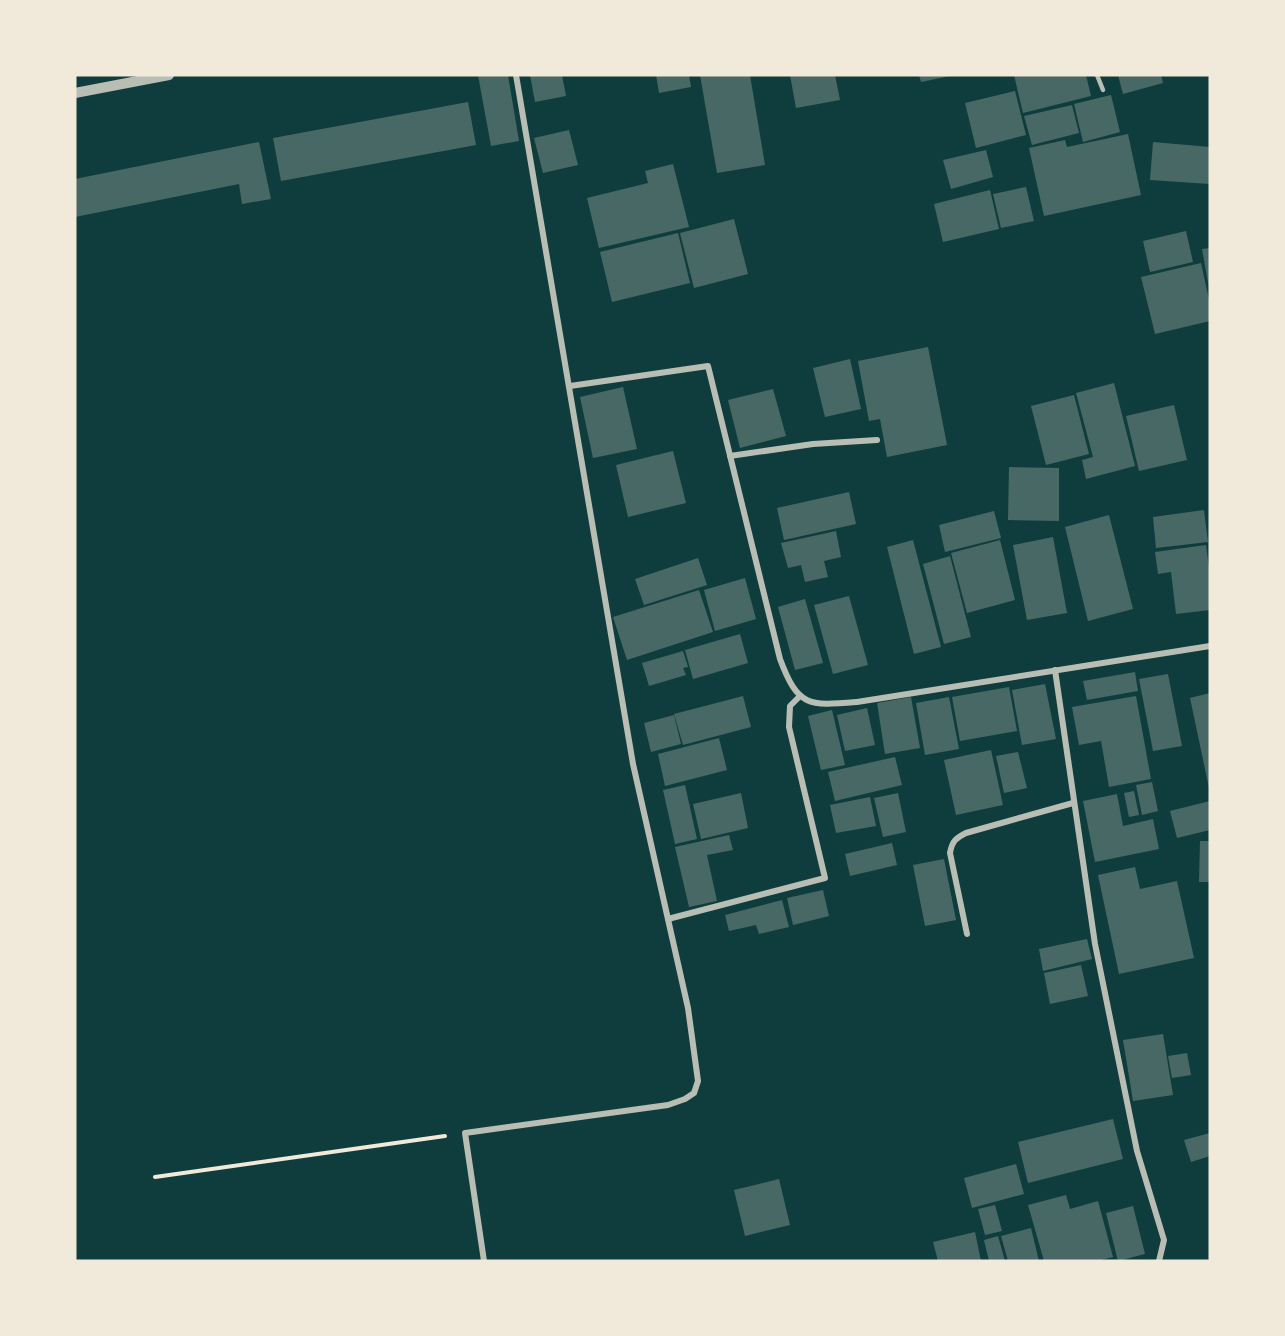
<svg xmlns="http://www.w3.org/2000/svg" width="1285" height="1336" viewBox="0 0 1285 1336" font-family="Rubik,sans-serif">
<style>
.building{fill:#486865}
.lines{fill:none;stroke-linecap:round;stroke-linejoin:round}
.path{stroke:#f1e9da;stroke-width:4}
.service{stroke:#b8beb3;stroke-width:4.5}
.minor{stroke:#b8beb3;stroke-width:6}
.tertiary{stroke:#b8beb3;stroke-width:10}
</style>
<rect width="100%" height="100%" fill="#0f3d3e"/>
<!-- building -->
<g class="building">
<polygon points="478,75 508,75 519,141 491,146"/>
<polygon points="530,75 562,75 566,96 535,102"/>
<polygon points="656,75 689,75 691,87 659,93"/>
<polygon points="700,75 750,75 765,165 717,173"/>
<polygon points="790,75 835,75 840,100 796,108"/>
<polygon points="919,75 949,75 950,76 921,82"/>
<polygon points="1014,75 1086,75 1091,96 1023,113"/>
<polygon points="1118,75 1161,75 1163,83 1123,94"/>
<polygon points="1015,91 1026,135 976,148 965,103"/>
<polygon points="1111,95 1120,132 1083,142 1074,104"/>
<polygon points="468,102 476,145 281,181 273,138"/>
<polygon points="1072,105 1079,133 1032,145 1024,116"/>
<polygon points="569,130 578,165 543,173 534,138"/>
<polygon points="1128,134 1141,195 1044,216 1029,148 1065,140 1067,147"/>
<polygon points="259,142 271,199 242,204 239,184 75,217 75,179"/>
<polygon points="1153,142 1210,147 1210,184 1150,180"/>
<polygon points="986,150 993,177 951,189 943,160"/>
<polygon points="673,164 689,227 599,248 587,198 648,183 645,171"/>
<polygon points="1026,187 1034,221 1001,228 993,194"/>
<polygon points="990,190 999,229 943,242 934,204"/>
<polygon points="734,219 748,274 694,288 680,233"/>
<polygon points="1186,231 1193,262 1150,272 1143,241"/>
<polygon points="678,233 690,283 612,302 600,252"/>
<polygon points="1210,248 1210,288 1209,288 1202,249"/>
<polygon points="1201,263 1210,304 1210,321 1155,334 1141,277"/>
<polygon points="928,347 947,445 887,457 880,419 869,421 858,361"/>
<polygon points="850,359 861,409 825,417 813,368"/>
<polygon points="1114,383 1135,466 1086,479 1082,460 1093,457 1076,393"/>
<polygon points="623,387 637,449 593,458 580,397"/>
<polygon points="773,389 786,436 740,448 728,400"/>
<polygon points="1074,395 1089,454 1046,465 1031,406"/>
<polygon points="1174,405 1187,460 1139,471 1126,416"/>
<polygon points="673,451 686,503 628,517 616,465"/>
<polygon points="1009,467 1059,468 1059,521 1008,520"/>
<polygon points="849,492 856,524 784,540 777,508"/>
<polygon points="1204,510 1208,542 1156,548 1153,517"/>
<polygon points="994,511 1001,538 945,552 939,525"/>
<polygon points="1109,515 1133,609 1088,621 1065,527"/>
<polygon points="836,531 841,557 824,561 828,577 805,582 801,565 788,568 781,543"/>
<polygon points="1053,537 1067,613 1027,620 1013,545"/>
<polygon points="913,540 941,647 914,654 887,547"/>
<polygon points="1000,540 1015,600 967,613 951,553"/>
<polygon points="1206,545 1210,575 1210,610 1176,614 1171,572 1158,574 1155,552"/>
<polygon points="950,556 971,637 944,644 923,564"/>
<polygon points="698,558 707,585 644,605 635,579"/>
<polygon points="745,578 756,619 715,631 704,590"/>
<polygon points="699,590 713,632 627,660 613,617"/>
<polygon points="849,596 868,665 833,674 814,605"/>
<polygon points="805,599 823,663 795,670 778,607"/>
<polygon points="740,634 748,663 693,679 685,650"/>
<polygon points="683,651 688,667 683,668 686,675 649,686 642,663"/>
<polygon points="1135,672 1138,691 1087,700 1083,681"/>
<polygon points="1168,674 1182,746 1153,751 1139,679"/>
<polygon points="1045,684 1056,739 1022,745 1012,690"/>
<polygon points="1009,687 1017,731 960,741 952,697"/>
<polygon points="1210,693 1210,788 1209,788 1190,698"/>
<polygon points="743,696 751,727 683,745 674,714"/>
<polygon points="1136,696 1151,779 1109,787 1101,741 1079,745 1072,707"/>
<polygon points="911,697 920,748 885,754 877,703"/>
<polygon points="949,697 959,749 925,755 916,703"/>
<polygon points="867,708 875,745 845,751 837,715"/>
<polygon points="832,710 845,765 821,770 808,716"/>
<polygon points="674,715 681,744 651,752 644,723"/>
<polygon points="719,738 727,770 665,786 658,754"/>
<polygon points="991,750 1003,805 956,815 944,760"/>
<polygon points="1018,752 1027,788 1004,793 996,756"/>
<polygon points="895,757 902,785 835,801 828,772"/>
<polygon points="1152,782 1158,811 1142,815 1136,785"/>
<polygon points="685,785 697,839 675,844 663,790"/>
<polygon points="1134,791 1139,815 1129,817 1124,793"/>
<polygon points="741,793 748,828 701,839 693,804"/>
<polygon points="898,793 906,832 883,837 874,798"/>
<polygon points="1117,794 1123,826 1153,819 1159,849 1095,862 1083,801"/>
<polygon points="870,797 876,826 836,833 830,805"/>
<polygon points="1210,801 1210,830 1177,838 1170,811"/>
<polygon points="729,835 733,850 707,855 717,901 689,907 675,847"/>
<polygon points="1200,841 1210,841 1210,882 1199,882"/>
<polygon points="892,843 897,865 850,876 845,854"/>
<polygon points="944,859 956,920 925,926 913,865"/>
<polygon points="1135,867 1140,889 1177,881 1194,958 1119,974 1098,875"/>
<polygon points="823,890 829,916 793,925 787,898"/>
<polygon points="782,900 789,927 759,934 756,925 729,931 725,915"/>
<polygon points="1087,939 1092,959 1043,971 1039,949"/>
<polygon points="1081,965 1088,996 1050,1004 1044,973"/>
<polygon points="1163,1034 1173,1095 1133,1101 1123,1040"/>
<polygon points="1187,1053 1191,1075 1172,1078 1168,1056"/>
<polygon points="1113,1119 1123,1159 1028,1183 1018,1142"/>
<polygon points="1210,1133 1210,1156 1191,1162 1184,1140"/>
<polygon points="1016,1164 1024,1194 972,1208 964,1178"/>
<polygon points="779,1179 790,1225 745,1236 734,1190"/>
<polygon points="1066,1195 1070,1209 1098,1201 1113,1257 1097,1261 1044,1261 1028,1205"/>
<polygon points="995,1205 1002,1231 985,1235 978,1209"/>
<polygon points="1133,1206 1145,1254 1118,1261 1106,1213"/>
<polygon points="1031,1228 1039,1261 1008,1261 1001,1236"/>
<polygon points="975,1232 981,1261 938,1261 933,1242"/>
<polygon points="998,1236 1005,1261 989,1261 984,1240"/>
</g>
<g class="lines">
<!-- path -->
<polyline class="path" points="155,1177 445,1136"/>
<!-- service -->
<polyline class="service" points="1097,75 1103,90"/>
<!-- minor -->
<g class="minor">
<path d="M 570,386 L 708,366 L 780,659 C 798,707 808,706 857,702 L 1210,646"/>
<polyline points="730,456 813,444 877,440"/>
<polyline points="1055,670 1095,944 1137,1151 1164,1240 1159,1261"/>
<polyline points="668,919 825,878 789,727 790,706 799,697"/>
<path d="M 967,934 L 950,853 C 952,841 956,838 966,833 L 1073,803"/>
<polyline points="484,1261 465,1133 668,1105 685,1099 694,1093 698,1081 688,1008 633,764 516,75"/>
</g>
<!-- tertiary -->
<polyline class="tertiary" points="75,93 169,75"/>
</g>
<!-- border -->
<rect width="1285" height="1336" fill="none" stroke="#f1e9da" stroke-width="153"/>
</svg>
